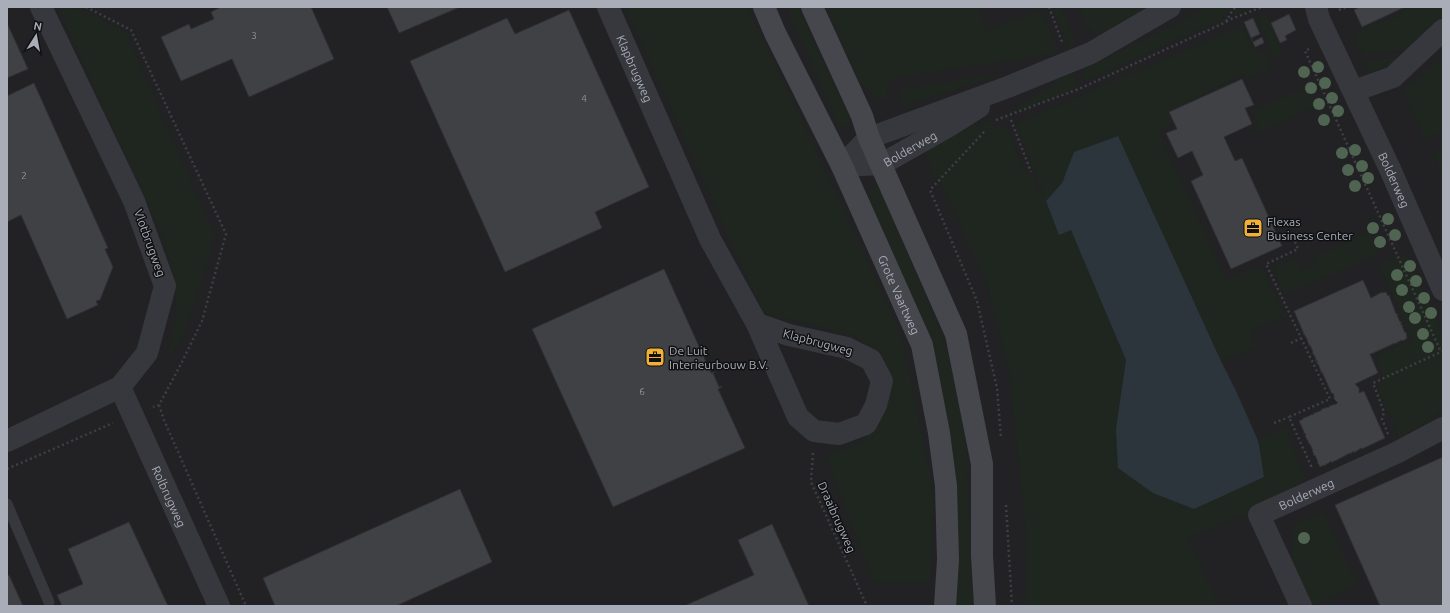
<svg xmlns="http://www.w3.org/2000/svg" width="1450" height="613" viewBox="0 0 1450 613" font-family="Ubuntu,sans-serif">
<style>
.built{fill:#222225}
.green{fill:#1e261f}
.water{fill:#2c353c}
.building{fill:#404145;stroke:#303034}
.lines{fill:none;stroke-linecap:round;stroke-linejoin:round}
.path{stroke:#3d3f44;stroke-width:2.5;stroke-dasharray:2 3;stroke-linecap:butt}
.service{stroke:#37383d;stroke-width:11}
.minor{stroke:#37383d;stroke-width:22}
.secondary{stroke:#45474d;stroke-width:22}
.tree{fill:#506452}
.labels{text-anchor:middle;dominant-baseline:central;stroke-width:3;stroke-linejoin:round;paint-order:stroke}
.number-label{font-size:10px;fill:#8e929b}
.street-label{font-size:12px;fill:#a8adb8;stroke:#111113}
.poi-label{font-size:12px;fill:#a8adb8;stroke:#111113;text-anchor:start}
</style>
<rect width="100%" height="100%" fill="#161618"/>
<!-- built -->
<rect class="built" x="7" y="7" width="1436" height="599"/>
<!-- green -->
<g class="green">
<path d="M 58,7 L 71,7 L 100,19 L 126,33 L 215,237 L 207,264 L 182,339 L 168,356 C 172,337 177,315 176,295 C 175,276 169,258 164,240 Z"/>
<polygon points="625,7 747,7 825,169 901,334 934,494 930,583 874,582 825,456 863,441 880,416 876,354 855,336 763,313"/>
<polygon points="787,7 798,7 851,120 847,127 839,128"/>
<polygon points="827,7 977,7 988,31 1041,9 1059,53 893,78 888,86 885,100 880,100 859,82"/>
<polygon points="1052,7 1062,9 1074,40 1069,50"/>
<polygon points="1079,7 1154,7 1099,37 1087,25"/>
<polygon points="1204,7 1233,7 1220,20 1084,82 1081,70 1188,18"/>
<polygon points="1239,7 1256,7 1233,17 1234,12"/>
<polygon points="1401,7 1443,7 1443,19 1411,49 1374,53 1364,57 1353,35 1362,29 1403,14"/>
<polygon points="1265,12 1284,52 1274,57 1256,16"/>
<polygon points="1242,26 1257,54 1268,50 1269,69 1249,78 1243,74 1168,112 1173,124 1158,131 1227,280 1261,265 1287,318 1250,331 1257,347 1221,361 1118,136 1074,152 1062,183 1046,201 1059,235 1071,229 1126,360 1116,429 1264,477 1259,446 1257,441 1285,427 1306,479 1263,507 1188,538 1219,606 1026,606 1026,531 1009,372 986,282 938,177 934,179 924,150 988,119 997,130 1007,127 1020,161 1045,199 1016,124"/>
<polygon points="1408,55 1386,67 1368,72 1365,62"/>
<polygon points="1443,56 1443,132 1425,140 1403,91"/>
<polygon points="1072,72 1078,87 1008,116 1010,111"/>
<polygon points="1006,73 903,106 900,102 901,92 903,88"/>
<polygon points="1306,87 1315,107 1257,134 1254,127 1258,125 1252,112"/>
<polygon points="1443,149 1443,177 1433,153"/>
<polygon points="880,186 883,196 931,309 947,350 958,394 967,453 970,551 973,606 954,606 947,454 864,195 869,189"/>
<polygon points="1370,232 1378,254 1285,295 1273,267 1296,257 1301,270 1315,265 1313,258"/>
<polygon points="1405,253 1443,333 1443,408 1425,424 1399,438 1377,385 1385,382 1375,356 1412,340 1380,264"/>
<polygon points="1323,512 1357,585 1312,606 1291,566 1294,524"/>
</g>
<!-- water -->
<polygon class="water" points="1118,136 1221,361 1236,391 1256,436 1259,445 1264,477 1194,509 1153,493 1118,468 1116,429 1126,360 1071,230 1059,235 1046,201 1062,183 1074,152"/>
<!-- building -->
<g class="building">
<polygon points="221,7 311,7 334,59 249,97 232,59 181,81 161,37 189,24 191,29 214,19 211,12"/>
<polygon points="387,7 460,7 399,33"/>
<polygon points="1360,7 1405,7 1362,27 1354,10"/>
<polygon points="569,10 649,187 595,212 602,228 505,272 410,61 507,18 515,34"/>
<polygon points="1289,14 1296,30 1285,36 1287,40 1280,43 1271,23"/>
<polygon points="1253,18 1260,34 1251,38 1253,42 1262,37 1264,43 1255,47 1244,22"/>
<polygon points="7,23 28,69 7,78"/>
<polygon points="1242,79 1254,105 1245,108 1252,124 1224,137 1235,161 1242,158 1282,246 1231,269 1191,181 1203,175 1192,151 1178,158 1166,133 1177,129 1169,112"/>
<polygon points="34,83 108,248 105,249 113,267 100,300 96,301 98,305 67,319 21,215 7,222 7,96"/>
<polygon points="664,269 711,373 715,372 713,373 719,387 721,386 722,387 718,389 745,448 613,507 532,329"/>
<polygon points="1363,280 1371,298 1382,292 1382,293 1386,292 1388,296 1389,295 1396,314 1398,314 1397,315 1400,322 1401,321 1401,325 1403,325 1402,326 1405,333 1406,332 1407,338 1403,341 1402,340 1396,343 1396,344 1395,343 1373,353 1374,354 1373,353 1370,354 1378,373 1355,384 1359,388 1359,393 1364,391 1385,438 1362,449 1361,448 1354,453 1354,451 1351,453 1352,454 1350,453 1335,461 1335,460 1332,463 1332,461 1325,465 1325,466 1324,465 1320,467 1318,463 1317,463 1318,462 1315,455 1314,456 1313,452 1312,451 1313,451 1310,444 1309,444 1309,443 1305,436 1306,435 1305,433 1304,434 1304,432 1301,425 1300,425 1301,425 1299,421 1303,419 1304,417 1304,418 1311,415 1311,414 1312,415 1314,414 1314,412 1315,413 1322,410 1321,409 1329,407 1330,405 1330,406 1333,405 1333,404 1334,405 1338,403 1334,399 1334,395 1333,393 1332,394 1322,372 1320,372 1321,371 1318,364 1317,364 1317,360 1315,361 1316,359 1313,353 1312,354 1313,352 1310,345 1308,346 1309,345 1308,342 1307,342 1308,341 1304,334 1303,335 1304,334 1294,311"/>
<polygon points="1443,457 1443,606 1380,606 1335,505"/>
<polygon points="460,489 492,562 396,606 275,606 263,578"/>
<polygon points="129,522 168,606 62,606 57,595 83,584 68,549"/>
<polygon points="772,524 809,606 684,606 754,575 738,540"/>
<polygon points="9,575 23,606 7,606 7,576"/>
</g>
<g class="lines">
<!-- path -->
<g class="path">
<polyline points="86,7 131,30 226,234 202,321 181,364 159,405 153,407"/>
<polyline points="1049,7 1062,42"/>
<polyline points="1339,10 1346,7"/>
<polyline points="1226,21 1262,7"/>
<polyline points="1309,49 1305,51 1441,352"/>
<path d="M 996,120 L 1081,88 L 1226,22 C 1229,17 1231,11 1236,7"/>
<polyline points="1011,120 1031,172"/>
<polyline points="984,132 930,190 977,301 997,388 1001,438"/>
<polyline points="1293,237 1298,249 1266,264 1330,399 1289,417 1312,468"/>
<polyline points="1291,343 1301,338"/>
<polyline points="159,405 164,420 246,606"/>
<polyline points="1274,423 1289,417"/>
<polyline points="1388,434 1382,419 1384,412 1373,383 1443,351"/>
<polyline points="813,453 811,482 867,606"/>
<polyline points="7,469 113,423"/>
<polyline points="1006,505 1012,606"/>
</g>
<!-- service -->
<polyline class="service" points="7,504 49,602"/>
<!-- minor -->
<g class="minor">
<path id="s1" d="M 608,7 L 710,239 L 757,324 L 798,417 L 814,431 L 839,434 L 866,424 L 876,405 L 882,381 L 871,360 L 847,348 L 789,335 L 757,324"/>
<path id="s2" d="M 1316,7 L 1319,19 L 1390,169 L 1443,290"/>
<polyline points="1354,91 1393,77 1443,30"/>
<polyline points="842,166 869,138 1008,87 1091,53 1170,7"/>
<path id="s3" d="M 842,166 L 882,164 L 949,126 L 979,107"/>
<path id="s4" d="M 120,387 L 219,606"/>
<polyline points="7,441 120,387 147,353 165,286 134,201 41,7"/>
<path id="s5" d="M 1301,606 L 1259,515 L 1396,453 L 1443,428"/>
</g>
<!-- secondary -->
<g class="secondary">
<path id="s6" d="M 764,7 L 775,33 L 842,166 L 922,345 L 939,433 L 946,486 L 948,560 L 945,606"/>
<polyline points="812,7 862,116 869,138 956,334 982,464 982,556 985,606"/>
</g>
</g>
<!-- trees -->
<g class="tree">
<circle cx="1318" cy="67" r="6"/>
<circle cx="1304" cy="72" r="6"/>
<circle cx="1325" cy="83" r="6"/>
<circle cx="1311" cy="88" r="6"/>
<circle cx="1332" cy="98" r="6"/>
<circle cx="1319" cy="104" r="6"/>
<circle cx="1338" cy="111" r="6"/>
<circle cx="1324" cy="120" r="6"/>
<circle cx="1355" cy="150" r="6"/>
<circle cx="1342" cy="153" r="6"/>
<circle cx="1362" cy="166" r="6"/>
<circle cx="1348" cy="170" r="6"/>
<circle cx="1368" cy="178" r="6"/>
<circle cx="1355" cy="186" r="6"/>
<circle cx="1388" cy="219" r="6"/>
<circle cx="1373" cy="228" r="6"/>
<circle cx="1395" cy="235" r="6"/>
<circle cx="1380" cy="242" r="6"/>
<circle cx="1410" cy="266" r="6"/>
<circle cx="1397" cy="275" r="6"/>
<circle cx="1416" cy="281" r="6"/>
<circle cx="1402" cy="290" r="6"/>
<circle cx="1424" cy="298" r="6"/>
<circle cx="1409" cy="307" r="6"/>
<circle cx="1431" cy="313" r="6"/>
<circle cx="1415" cy="318" r="6"/>
<circle cx="1423" cy="334" r="6"/>
<circle cx="1428" cy="347" r="6"/>
<circle cx="1304" cy="538" r="6"/>
</g>
<!-- icons -->
<defs>
<g id="office-square" transform="scale(1)"><rect x="-9" y="-9" width="18" height="18" rx="4" fill="#f2b134" stroke="#111113"/><path d="M-6-3h4V-5.5h4V-3h4V5H-6ZM-1-4.5V-3h2v-1.5ZM-6 0V1H6V0Z" fill="#111"/></g>
</defs>
<g fill-rule="evenodd">
<use href="#office-square" x="1253" y="228"/>
<use href="#office-square" x="655" y="357"/>
</g>
<g class="labels">
<!-- number labels -->
<g class="number-label">
<text x="254" y="35">3</text>
<text x="584" y="98">4</text>
<text x="24" y="175">2</text>
<text x="642" y="391">6</text>
</g>
<!-- street labels -->
<g class="street-label">
<text stroke="none"><textPath href="#s1" startOffset="67">Klapbrugweg</textPath></text>
<text stroke="none"><textPath href="#s3" startOffset="72">Bolderweg</textPath></text>
<text stroke="none"><textPath href="#s2" startOffset="190">Bolderweg</textPath></text>
<text transform="translate(150 243) rotate(70)">Vlotbrugweg</text>
<text stroke="none"><textPath href="#s6" startOffset="318">Grote Vaartweg</textPath></text>
<text transform="translate(818 342) rotate(15)">Klapbrugweg</text>
<text stroke="none"><textPath href="#s5" startOffset="152">Bolderweg</textPath></text>
<text stroke="none"><textPath href="#s4" startOffset="120">Rolbrugweg</textPath></text>
<text transform="translate(837 517) rotate(66)">Draaibrugweg</text>
</g>
<!-- poi labels -->
<g class="poi-label">
<text x="1267" y="221">Flexas<tspan x="1267" dy="14">Business Center</tspan></text>
<text x="669" y="350">De Luit<tspan x="669" dy="14">Interieurbouw B.V.</tspan></text>
</g>
</g>
<!-- border -->
<rect width="1450" height="613" fill="none" stroke="#a8adb8" stroke-width="16"/>
<!-- north arrow -->
<g transform="translate(36 36) rotate(11)" stroke="#111113" stroke-width="3" paint-order="stroke">
<path d="M0-3L7 15L0 10L-7 15Z" fill="#a8adb8"/>
<text y="-6" font-size="11" font-weight="bold" text-anchor="middle" fill="#a8adb8">N</text>
</g>
</svg>
